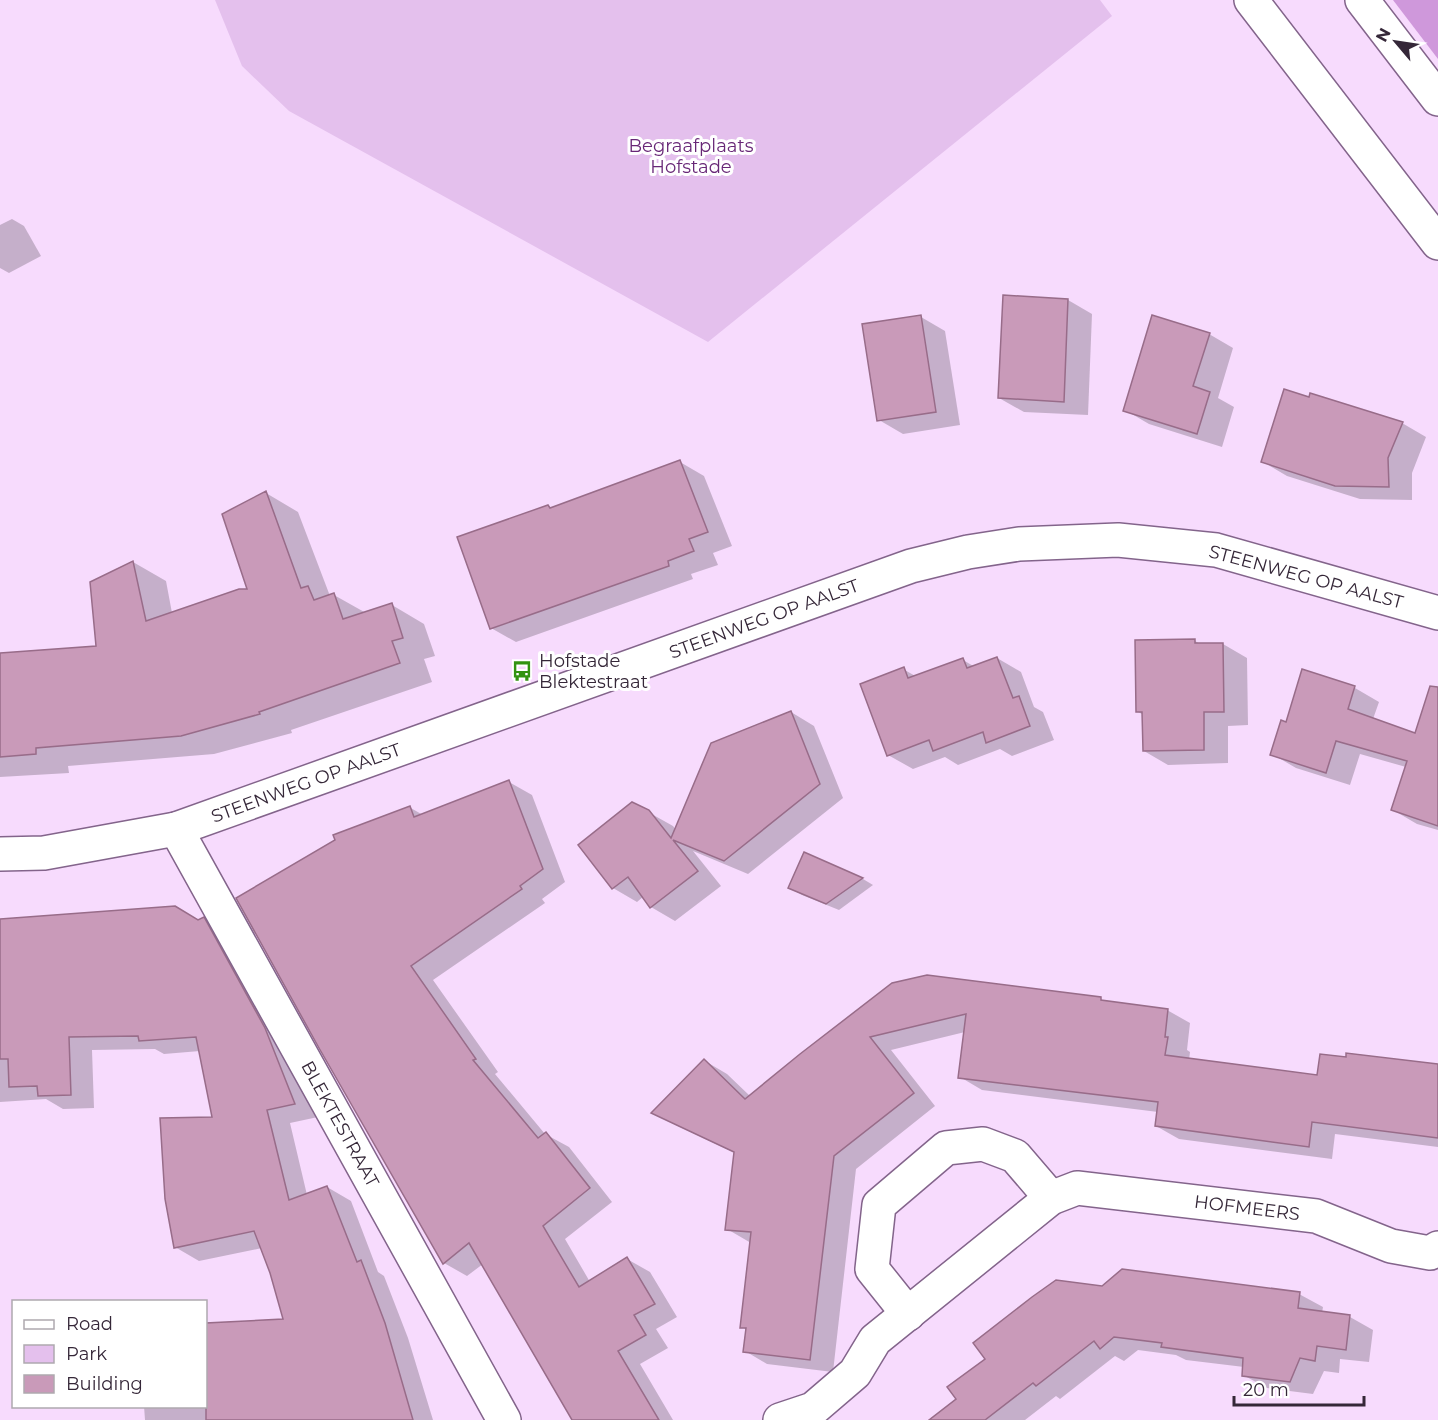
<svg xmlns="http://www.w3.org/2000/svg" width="1438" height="1420" viewBox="0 0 1438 1420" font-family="Montserrat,sans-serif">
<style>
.green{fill:#e4c0ed}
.forest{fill:#cf98db}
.shadow{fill:#0003}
.building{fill:#c99ab9;stroke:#986c89;stroke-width:1.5}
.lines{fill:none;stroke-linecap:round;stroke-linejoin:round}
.street-casing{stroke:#83648b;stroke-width:36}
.secondary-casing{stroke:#83648b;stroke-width:36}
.street{stroke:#fff;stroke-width:33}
.secondary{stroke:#fff;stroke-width:33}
.labels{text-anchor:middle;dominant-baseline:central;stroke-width:6;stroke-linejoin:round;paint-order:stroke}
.park-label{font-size:18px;fill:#682777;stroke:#fff}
.street-label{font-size:18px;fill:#352738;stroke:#fff}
.poi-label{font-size:18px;fill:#352738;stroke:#fff;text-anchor:start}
</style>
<rect width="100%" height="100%" fill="#f7dbfd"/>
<!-- green -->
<polygon class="green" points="215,0 1100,0 1112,16 708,342 289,111 242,66"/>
<!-- forest -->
<polygon class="forest" points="1393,0 1438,0 1438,59"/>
<!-- shadow -->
<g class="shadow">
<polygon points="12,219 24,226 41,256 9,273 0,268 0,225"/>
<polygon points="1068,300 1092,314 1088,415 1024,412 999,398"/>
<polygon points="921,317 945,331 960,425 903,434 879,420"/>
<polygon points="1209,334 1233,348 1218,398 1234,407 1222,447 1149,424 1125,410"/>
<polygon points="1402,423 1426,437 1412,473 1412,500 1360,499 1287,476 1263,462"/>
<polygon points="680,462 704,476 732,546 713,553 718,565 691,574 693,579 516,642 491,628 548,506 552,508"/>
<polygon points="266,493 298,512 330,596 334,595 366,613 392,605 424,624 435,656 424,659 432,682 291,730 292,733 214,754 68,766 69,773 0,777 0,655 97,648 133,562 166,581 172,613 249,590"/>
<polygon points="1195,641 1202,645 1223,644 1247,658 1248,725 1228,726 1228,763 1168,765 1144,751 1144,715 1138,712"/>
<polygon points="997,658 1021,672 1034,707 1043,712 1054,740 1012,756 1000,749 958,765 945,757 913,769 888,755 903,669 917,677 963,660 975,667"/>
<polygon points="1303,671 1355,688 1379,702 1373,719 1416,734 1438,728 1438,830 1417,824 1393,810 1406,767 1360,754 1350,785 1296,768 1272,754 1286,724"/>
<polygon points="791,712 814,726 843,798 748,874 693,851 721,886 675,921 651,907 644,896 637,902 613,888 648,812 673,826 676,830"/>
<polygon points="509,782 532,795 565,882 542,899 545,903 433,980 498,1072 495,1074 545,1134 569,1147 612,1202 565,1239 590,1282 627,1259 650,1272 677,1317 656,1329 668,1348 640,1364 673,1420 574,1420 483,1264 467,1276 444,1263 320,1047 409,807 423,815"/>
<polygon points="804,854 863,879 873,885 839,910 802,895 790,888"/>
<polygon points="204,919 227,933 318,1117 290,1123 307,1195 327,1187 351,1201 378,1272 384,1276 408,1338 433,1420 145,1420 144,1406 206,1406 206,1325 285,1320 262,1248 199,1261 175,1247 214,1118 200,1051 164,1054 155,1049 92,1050 94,1108 63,1109 46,1099 0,1102 0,921 199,922"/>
<polygon points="893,984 1101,999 1108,1003 1167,1010 1190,1023 1187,1050 1190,1052 1189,1060 1318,1077 1438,1066 1438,1147 1335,1134 1332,1159 1179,1139 1156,1126 1158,1112 982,1090 960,1077 965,1032 891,1050 935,1106 856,1169 833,1372 767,1364 745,1351 747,1330 742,1327 751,1243 727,1229 735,1153 676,1125 653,1112 705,1061 727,1074 750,1096"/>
<polygon points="1102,1287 1299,1294 1323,1307 1322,1313 1350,1317 1373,1330 1369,1362 1340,1359 1339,1373 1324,1371 1313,1394 1267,1388 1243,1375 1244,1367 1186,1360 1176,1355 1138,1350 1124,1361 1115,1356 1060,1399 1056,1396 1025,1420 931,1420"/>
</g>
<!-- building -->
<g class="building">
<polygon points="1003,295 1068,299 1064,402 998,398"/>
<polygon points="921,315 936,412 877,421 862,324"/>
<polygon points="1152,315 1210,333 1193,386 1210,392 1197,434 1123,411"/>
<polygon points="1284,389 1309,397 1310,393 1403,422 1388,458 1389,487 1335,486 1261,462"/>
<polygon points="680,460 708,532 689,539 694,551 668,561 669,566 490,629 457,537 548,505 550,508"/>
<polygon points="266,491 301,588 308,586 314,600 334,593 343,619 392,603 403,638 392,641 400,663 259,712 260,714 181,736 36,748 36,754 0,757 0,653 96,646 90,582 133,561 146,621 239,589 247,589 222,514"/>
<polygon points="1195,639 1195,643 1223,643 1224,712 1204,712 1204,750 1143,751 1142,712 1136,712 1135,640"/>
<polygon points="997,657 1013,698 1019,696 1030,726 986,743 983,732 933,751 929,740 887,756 860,684 904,667 908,678 963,658 967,668"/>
<polygon points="1302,669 1355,686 1348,709 1415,733 1430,686 1438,687 1438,826 1391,810 1407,761 1336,741 1326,773 1270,755 1281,720 1286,722"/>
<polygon points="791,711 820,784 724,861 673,840 698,871 650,908 628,877 612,889 578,845 632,802 649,810 671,838 711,743"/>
<polygon points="509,780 543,869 520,886 522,889 411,966 476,1059 473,1060 538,1138 546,1132 590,1188 543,1226 579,1287 627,1257 655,1304 634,1315 646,1335 618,1351 659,1420 572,1420 469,1243 443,1264 319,1048 236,898 335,840 333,835 410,806 414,817"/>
<polygon points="804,852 863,878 826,904 788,888"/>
<polygon points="175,906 198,920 204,917 265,1028 295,1104 267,1110 289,1200 327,1186 357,1262 361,1260 385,1323 413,1420 206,1420 206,1323 283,1319 270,1273 254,1231 174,1248 165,1199 160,1118 212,1117 196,1037 139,1041 138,1036 69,1037 71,1095 38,1096 37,1086 9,1087 8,1059 0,1059 0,919"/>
<polygon points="927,975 1101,997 1101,1000 1168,1009 1165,1037 1168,1037 1165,1055 1317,1075 1320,1054 1346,1057 1346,1053 1438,1064 1438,1138 1312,1122 1309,1147 1155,1126 1158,1102 958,1078 966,1014 870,1037 914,1093 834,1156 810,1360 743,1352 746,1328 740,1328 751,1232 725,1230 734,1152 651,1113 704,1059 745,1099 800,1054 892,983"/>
<polygon points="1122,1269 1300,1292 1298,1308 1350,1315 1346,1350 1317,1346 1315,1361 1300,1358 1290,1382 1242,1376 1243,1358 1161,1347 1162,1343 1114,1337 1100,1349 1094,1341 1036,1386 1033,1383 985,1420 929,1420 956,1399 947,1387 985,1359 973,1343 1032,1297 1056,1280 1102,1286"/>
</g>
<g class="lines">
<!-- street casing -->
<g class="street-casing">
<g id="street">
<polyline points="176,829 504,1420"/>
<polyline points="0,854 44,853 176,829 911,566 968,552 1019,544 1118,540 1216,550 1438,613"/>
<polyline points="908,1314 872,1269 879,1205 946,1148 983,1144 1015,1156 1051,1198"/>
<polyline points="780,1420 813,1409 855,1373 875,1340 1051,1198 1077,1188 1316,1216 1391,1246 1430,1253 1438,1248"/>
</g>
</g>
<!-- secondary casing -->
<g class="secondary-casing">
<g id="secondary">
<polyline points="1251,0 1438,243"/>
<polyline points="1362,0 1438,99"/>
</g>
</g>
<!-- street -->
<use href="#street" class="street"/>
<!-- secondary -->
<use href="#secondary" class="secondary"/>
</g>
<!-- icons -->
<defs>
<g id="bus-bare" transform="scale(1.62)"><path d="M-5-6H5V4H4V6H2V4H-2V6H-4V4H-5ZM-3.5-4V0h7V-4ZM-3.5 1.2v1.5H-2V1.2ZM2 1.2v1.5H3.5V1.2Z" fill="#329311" stroke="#fff" stroke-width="2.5" paint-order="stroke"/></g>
</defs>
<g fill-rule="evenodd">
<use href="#bus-bare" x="522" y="671"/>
</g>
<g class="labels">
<!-- park labels -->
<g class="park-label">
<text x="691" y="146">Begraafplaats<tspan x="691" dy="21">Hofstade</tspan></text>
</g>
<!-- street labels -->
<g class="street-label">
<text transform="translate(1306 577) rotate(15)">STEENWEG OP AALST</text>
<text transform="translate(764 619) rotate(-20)">STEENWEG OP AALST</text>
<text transform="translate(306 783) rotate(-20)">STEENWEG OP AALST</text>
<text transform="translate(340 1124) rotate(61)">BLEKTESTRAAT</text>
<text transform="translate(1247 1208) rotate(7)">HOFMEERS</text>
</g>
<!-- poi labels -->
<g class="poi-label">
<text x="539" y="661">Hofstade<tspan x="539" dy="21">Blektestraat</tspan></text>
</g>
</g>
<!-- legend -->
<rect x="12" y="1300" width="195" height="108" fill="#ffffff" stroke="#aea9af" stroke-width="1.5"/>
<rect x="24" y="1320" width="30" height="9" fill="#ffffff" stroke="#aea9af" stroke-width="1.5"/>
<text x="66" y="1330" font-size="18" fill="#352738">Road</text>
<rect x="24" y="1345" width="30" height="18" fill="#e4c0ed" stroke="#aea9af" stroke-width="1.5"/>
<text x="66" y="1360" font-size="18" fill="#352738">Park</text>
<rect x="24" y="1375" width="30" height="18" fill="#c99ab9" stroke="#aea9af" stroke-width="1.5"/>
<text x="66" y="1390" font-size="18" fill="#352738">Building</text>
<!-- north arrow -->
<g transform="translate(1396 42) rotate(299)" stroke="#ffffff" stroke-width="4.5" paint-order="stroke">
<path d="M0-4.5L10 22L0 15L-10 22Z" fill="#352738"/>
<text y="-9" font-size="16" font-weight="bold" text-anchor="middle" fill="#352738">N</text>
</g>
<!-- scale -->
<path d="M1234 1396v9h130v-9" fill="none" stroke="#352738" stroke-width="3"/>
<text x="1243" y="1396" font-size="18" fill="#352738" stroke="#ffffff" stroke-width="4.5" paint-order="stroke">20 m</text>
</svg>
